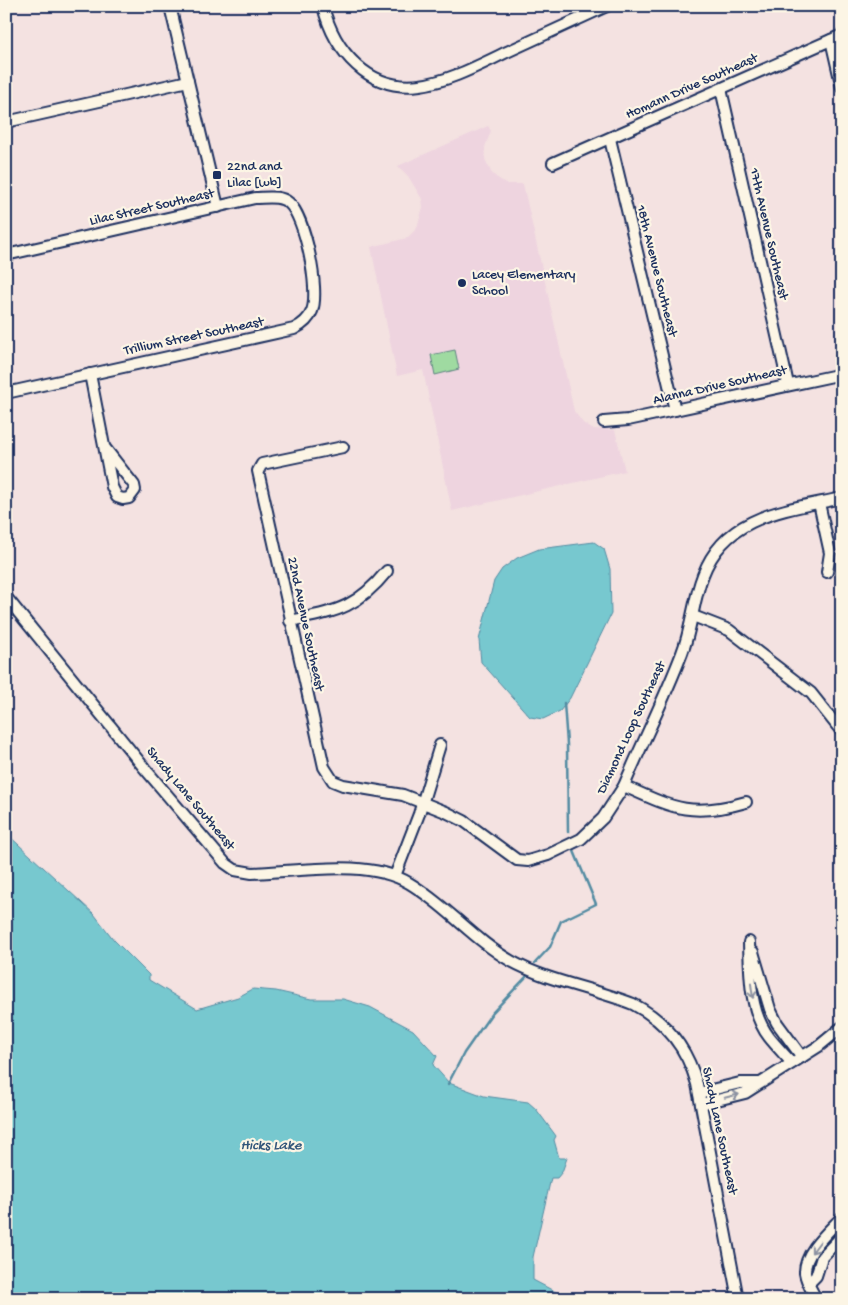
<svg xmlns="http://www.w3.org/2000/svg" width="848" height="1305" viewBox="0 0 848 1305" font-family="'Gochi Hand',sans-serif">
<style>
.built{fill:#eed4df}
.park{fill:#9fdaa1;stroke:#5d8480}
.water{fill:#77c8cf;stroke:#528ba2}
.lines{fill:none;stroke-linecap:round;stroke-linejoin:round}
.stream{stroke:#528ba2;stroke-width:2.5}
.minor-casing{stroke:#1b2f5e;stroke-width:14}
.minor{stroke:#fcf5e5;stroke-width:10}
.oneway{stroke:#8c92a2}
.poi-dot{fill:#1b2f5e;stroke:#fcf5e5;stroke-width:2}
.labels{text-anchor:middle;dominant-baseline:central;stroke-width:4.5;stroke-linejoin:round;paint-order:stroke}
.street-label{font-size:14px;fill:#1b2f5e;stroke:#fcf5e5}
.poi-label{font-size:14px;fill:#1b2f5e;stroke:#fcf5e5;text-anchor:start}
.water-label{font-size:15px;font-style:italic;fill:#32557a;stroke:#fcf5e5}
</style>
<rect width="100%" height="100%" fill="#f4e2e1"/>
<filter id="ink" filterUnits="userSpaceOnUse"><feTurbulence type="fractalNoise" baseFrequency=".02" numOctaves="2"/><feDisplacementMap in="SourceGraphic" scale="10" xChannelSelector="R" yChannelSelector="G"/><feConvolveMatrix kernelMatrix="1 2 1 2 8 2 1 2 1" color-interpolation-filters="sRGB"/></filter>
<g filter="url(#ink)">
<!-- built -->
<polygon class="built" points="488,126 491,131 485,147 485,159 491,172 496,177 507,184 523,184 574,411 583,423 592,429 615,430 625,471 452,511 423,370 397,376 371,247 407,238 417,228 423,207 422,199 408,176 398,166"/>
<!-- park -->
<polygon class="park" points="455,350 459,369 435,375 431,355"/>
<!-- water -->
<g class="water">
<polygon points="594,542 604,549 610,569 611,614 570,698 560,711 543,719 530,717 481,662 479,640 494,581 502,569 517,558 539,549"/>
<polygon points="6,833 94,914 114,940 149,975 149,980 197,1009 238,997 253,989 276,991 311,999 343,999 370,1007 413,1030 437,1056 433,1065 449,1083 484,1096 528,1102 536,1109 556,1136 554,1140 559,1158 567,1158 562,1172 557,1178 551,1178 533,1257 533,1280 569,1299 6,1299"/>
</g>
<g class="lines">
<!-- stream -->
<g class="stream">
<polyline points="564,703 567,744 568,832"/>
<polyline points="535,963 550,947 561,921 596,904 574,851"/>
<polyline points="448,1084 464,1053 492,1013 527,976"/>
</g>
<!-- minor casing -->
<g class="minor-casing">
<g id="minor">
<polyline points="170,6 218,207"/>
<path d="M 323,6 C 334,51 369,92 420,85 C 451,81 481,64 509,51 C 542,36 574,21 607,6"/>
<polyline points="831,40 842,88"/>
<polyline points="721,89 788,384"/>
<polyline points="6,122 188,81"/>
<polyline points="610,139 675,410"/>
<polyline points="553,163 842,35"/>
<path d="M 6,255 L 255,198 C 266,198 280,195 289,203 C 305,217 320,290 312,311 C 309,319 302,325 294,329 L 6,393"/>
<polyline points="90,374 112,487 117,497 123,499 129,498 135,490 134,485 105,448"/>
<polyline points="604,422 628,420 842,374"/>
<path d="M 343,447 L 262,464 L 258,471 L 324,767 L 333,781 L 343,785 L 403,795 L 446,812 L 464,821 L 517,860 L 528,861 L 548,855 L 581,839 L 603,818 L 624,786 C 643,741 665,698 682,653 C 692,628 693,600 703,575 C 726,514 787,510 842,498"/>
<polyline points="819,503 830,553 827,572"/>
<path d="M 6,597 L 146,770 L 225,863 L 235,870 L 252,873 C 299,872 367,858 409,883 C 446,905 474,940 511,961 C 549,982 594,988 633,1004 C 666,1021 687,1048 697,1084 L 738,1299"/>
<polyline points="693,616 729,630 811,693 842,732"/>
<path d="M 290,621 C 336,611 356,609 387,571"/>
<path d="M 624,786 C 673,808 691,818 746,802"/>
<polyline points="395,876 419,814 440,745"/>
<path d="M 749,942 C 750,973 749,1011 769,1037 C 776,1046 785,1055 792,1063"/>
<polyline points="753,952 770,1009 777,1023 802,1057"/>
<polyline points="699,1093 740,1083 760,1083"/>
<polyline points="701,1104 745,1093 819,1046 842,1027"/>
<polyline points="809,1283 816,1276 822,1257 842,1236"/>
<path d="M 816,1299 C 812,1291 806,1281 805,1273 C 804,1252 829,1231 842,1217"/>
</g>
</g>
<!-- minor -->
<use href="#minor" class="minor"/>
</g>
<!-- one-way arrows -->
<defs><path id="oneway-shaft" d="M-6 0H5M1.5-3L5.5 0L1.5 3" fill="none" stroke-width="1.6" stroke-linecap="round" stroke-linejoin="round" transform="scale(1.25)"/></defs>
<g class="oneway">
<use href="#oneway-shaft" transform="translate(752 991) rotate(82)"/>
<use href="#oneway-shaft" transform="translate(732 1096) rotate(-14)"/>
<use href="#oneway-shaft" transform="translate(816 1247) rotate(127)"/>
</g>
</g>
<!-- markers -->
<g class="poi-dot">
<rect x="212" y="170" width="10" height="10" rx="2.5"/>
<circle cx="462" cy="283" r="5"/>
</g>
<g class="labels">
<!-- street labels -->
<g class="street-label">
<text transform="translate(692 87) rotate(-24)">Homann Drive Southeast</text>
<text transform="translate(152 208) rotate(-13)">Lilac Street Southeast</text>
<text transform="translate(768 234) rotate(77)">17th Avenue Southeast</text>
<text transform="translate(656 271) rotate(76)">18th Avenue Southeast</text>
<text transform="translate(194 337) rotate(-12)">Trillium Street Southeast</text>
<text transform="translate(720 386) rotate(-13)">Alanna Drive Southeast</text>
<text transform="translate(305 624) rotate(78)">22nd Avenue Southeast</text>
<text transform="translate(632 728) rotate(-65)">Diamond Loop Southeast</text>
<text transform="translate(190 799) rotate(50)">Shady Lane Southeast</text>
<text transform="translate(719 1131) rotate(78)">Shady Lane Southeast</text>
</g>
<!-- poi labels -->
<g class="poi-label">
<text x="227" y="167">22nd and<tspan x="227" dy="16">Lilac [wb]</tspan></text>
<text x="472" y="275">Lacey Elementary<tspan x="472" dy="16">School</tspan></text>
</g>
<!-- water labels -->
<g class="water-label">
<text x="271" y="1146">Hicks Lake</text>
</g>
</g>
<!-- margin -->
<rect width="848" height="1305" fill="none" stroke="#fcf5e5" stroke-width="25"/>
<rect x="12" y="12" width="823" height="1280" fill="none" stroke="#1b2f5e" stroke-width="2" filter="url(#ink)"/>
</svg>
